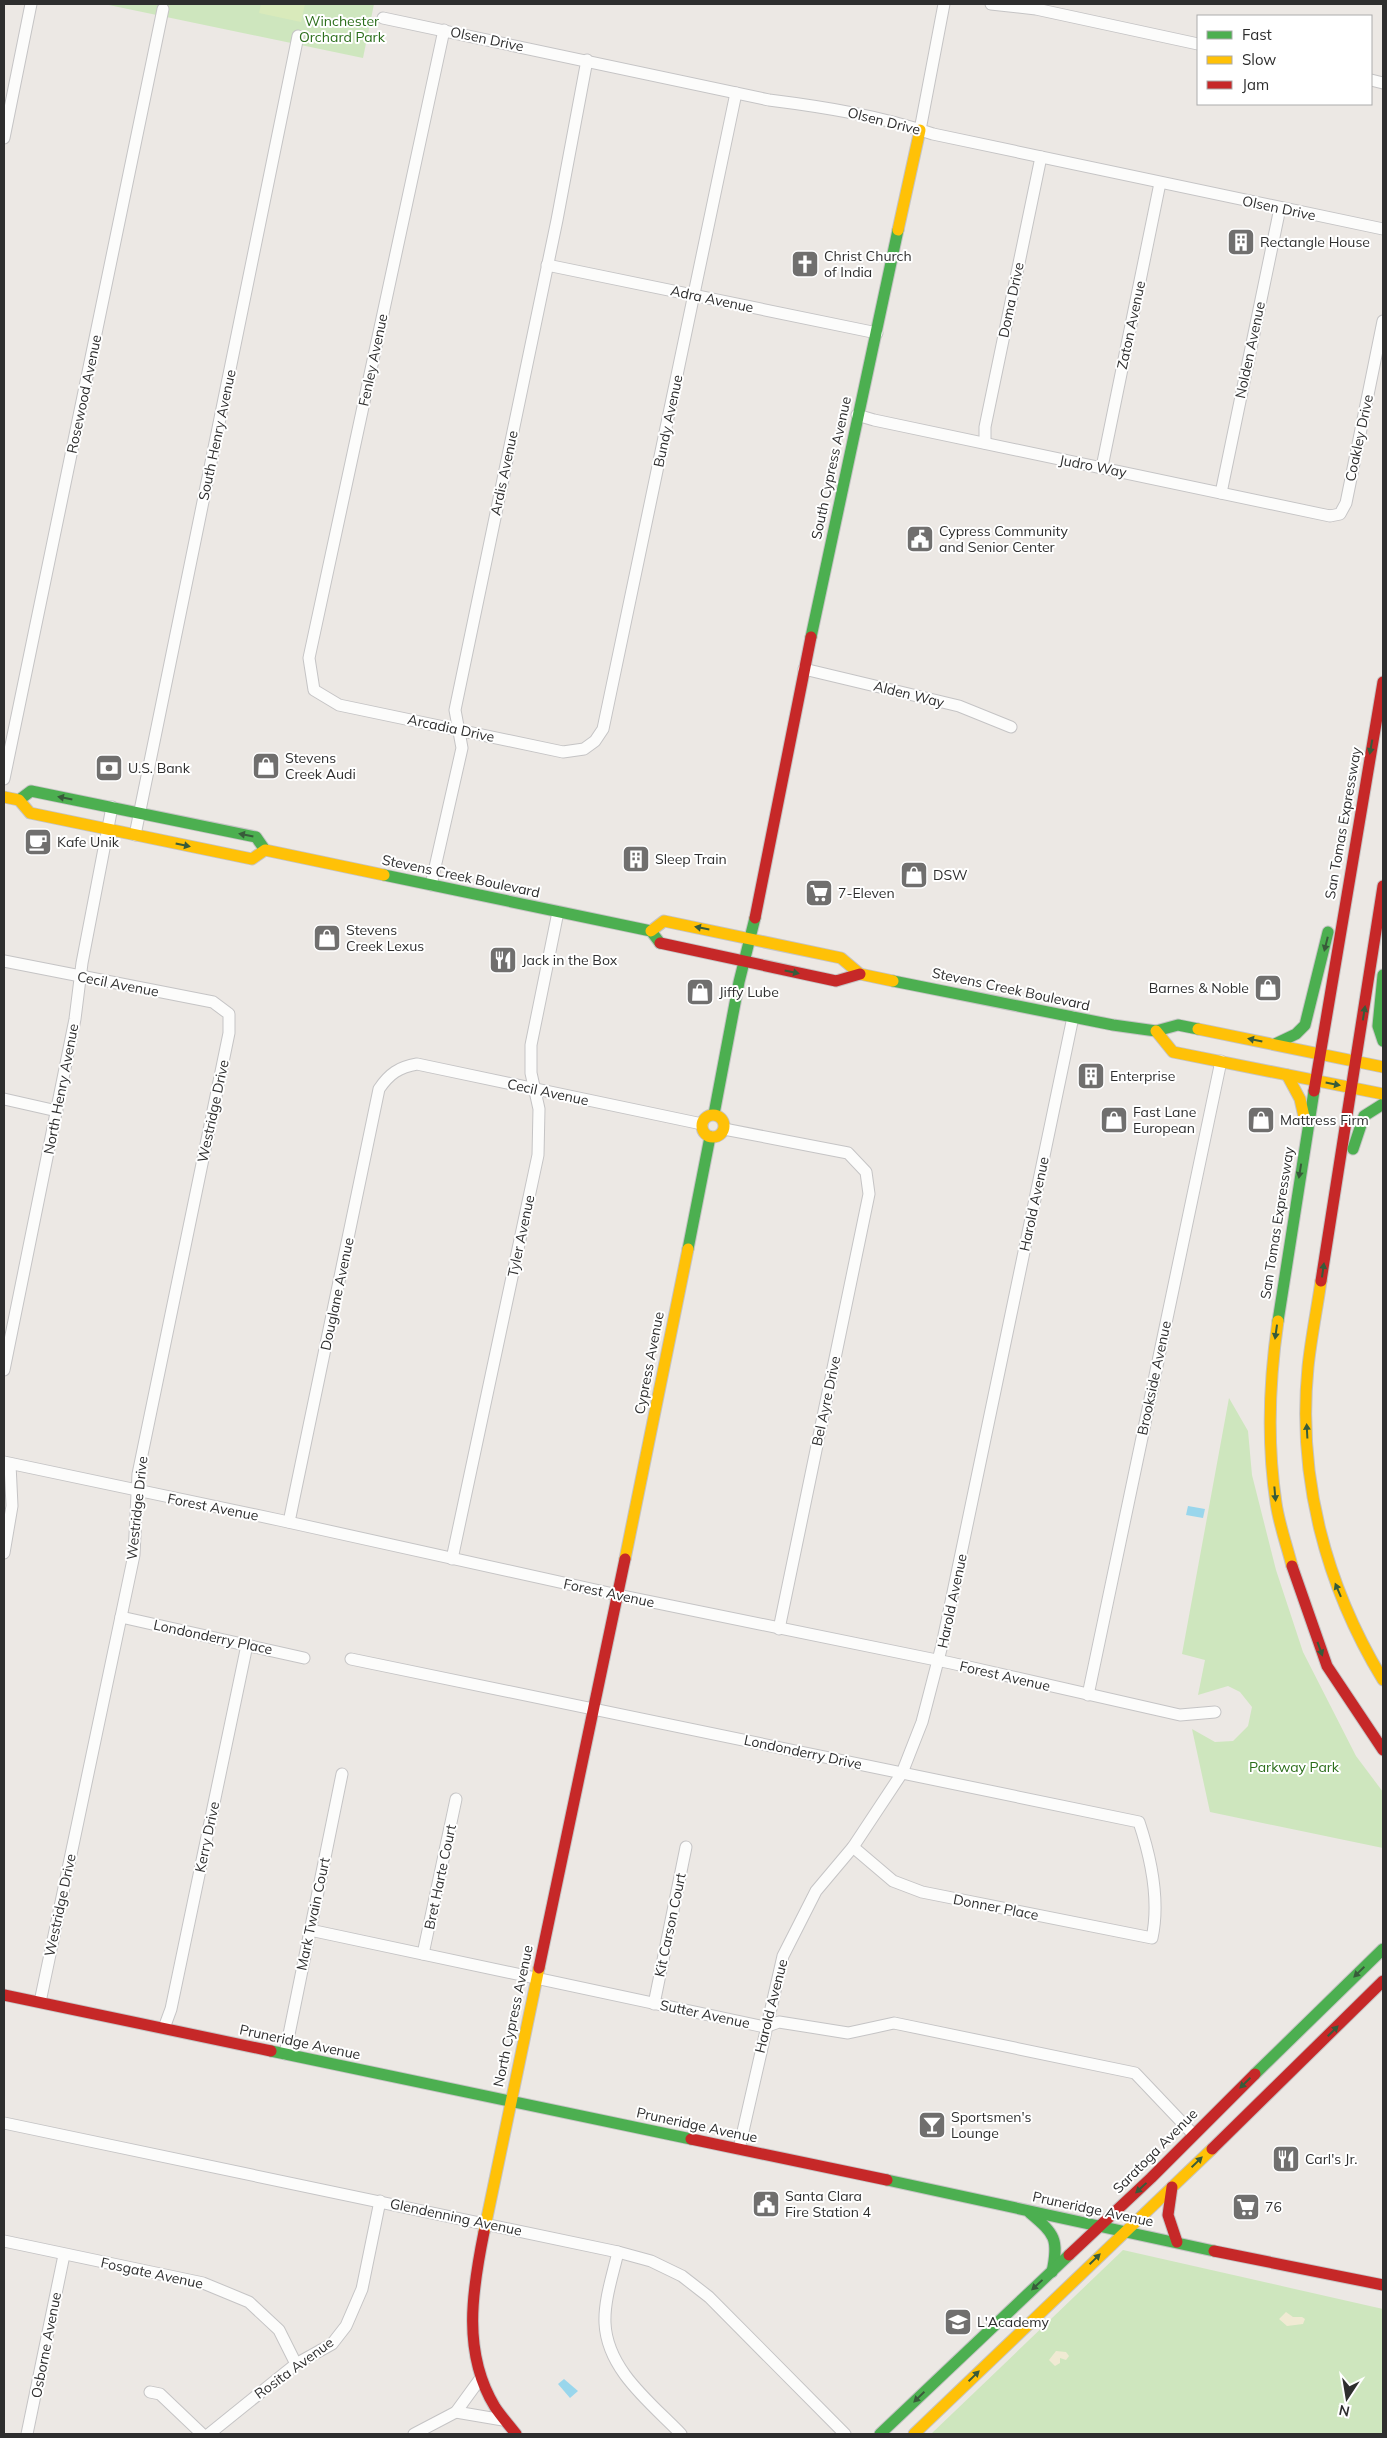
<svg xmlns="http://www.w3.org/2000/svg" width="1387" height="2438" viewBox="0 0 1387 2438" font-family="Mulish,sans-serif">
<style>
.green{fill:#cee6be}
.sand{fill:#f0ead3}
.pitch{fill:#d9eabb}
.water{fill:#99d6ec}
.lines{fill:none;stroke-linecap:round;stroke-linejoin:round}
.street-casing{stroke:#c5c4c5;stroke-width:13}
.fast-casing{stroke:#c5c4c5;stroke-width:13}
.slow-casing{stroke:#c5c4c5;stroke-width:13}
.jam-casing{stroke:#c5c4c5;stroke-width:13}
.street{stroke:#fcfcfb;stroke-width:11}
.fast{stroke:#4caf50;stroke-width:11}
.slow{stroke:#ffc107;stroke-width:11}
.jam{stroke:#c62828;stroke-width:11}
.oneway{fill:#385b3a}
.labels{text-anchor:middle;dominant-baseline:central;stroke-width:4;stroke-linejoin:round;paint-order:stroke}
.park-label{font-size:14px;fill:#2c6e1b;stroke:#fff}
.street-label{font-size:14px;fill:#2e2e2e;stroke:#fff}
.poi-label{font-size:14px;fill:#2e2e2e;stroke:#fff;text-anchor:start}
</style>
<rect width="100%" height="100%" fill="#ece8e4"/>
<!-- green -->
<g class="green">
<polygon points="104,4 374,4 363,58"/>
<polygon points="1229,1398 1248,1431 1252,1475 1276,1570 1303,1652 1356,1756 1383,1792 1383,1848 1210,1812 1192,1729 1215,1742 1233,1741 1248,1726 1252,1707 1240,1692 1228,1686 1198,1695 1205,1660 1182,1654"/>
<polygon points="1123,2250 1383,2309 1383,2434 931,2434"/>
</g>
<!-- sand -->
<g class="sand">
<polygon points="1286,2312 1293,2317 1302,2317 1305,2319 1303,2324 1287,2326 1279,2319"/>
<polygon points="1056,2351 1066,2352 1069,2356 1066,2360 1060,2358 1060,2363 1055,2366 1049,2360"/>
</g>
<!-- pitch -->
<polygon class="pitch" points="261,4 305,4 301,22 259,13"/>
<!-- water -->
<g class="water">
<polygon points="1188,1506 1205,1509 1203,1518 1186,1515"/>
<polygon points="564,2379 578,2391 570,2398 558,2384"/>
</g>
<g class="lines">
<!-- street casing -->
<g class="street-casing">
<g id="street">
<polyline points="991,4 1036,9 1198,44"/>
<path d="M 383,18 L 769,100 C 825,107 880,116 933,134 L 1383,229"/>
<polyline points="444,30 309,658 314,690 339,705 563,752 584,749 595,741 603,729 736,93"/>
<polyline points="1371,80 1383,83"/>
<polyline points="920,130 944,4"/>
<polyline points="4,138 31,4"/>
<polyline points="547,265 877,333"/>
<polyline points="857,415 874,420 1330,516 1340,514 1346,503 1383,321"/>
<polyline points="985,443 985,427 1041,157"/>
<polyline points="1102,467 1160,183"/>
<polyline points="1221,493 1280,208"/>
<polyline points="804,669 959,706 1011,727"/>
<polyline points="4,779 163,9"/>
<polyline points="135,835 298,36"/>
<polyline points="431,885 462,748 455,710 557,220 587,60"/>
<polyline points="4,961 213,1002 229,1014 229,1033 138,1474 134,1555 40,2002"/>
<polyline points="4,1099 57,1111"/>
<polyline points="724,1129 848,1153 866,1172 869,1194 779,1629"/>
<polyline points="4,1370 75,1019 82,963 112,807"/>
<polyline points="4,1462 279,1520 618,1595 951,1663 1180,1715 1215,1712"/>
<path d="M 289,1522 L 379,1089 C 389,1074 399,1067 417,1064 L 702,1124"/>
<polyline points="4,1553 12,1506 10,1464"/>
<polyline points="452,1559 538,1155 539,1109 531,1073 531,1045 558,912"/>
<polyline points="121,1617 304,1658"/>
<path d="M 351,1659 L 1139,1822 C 1151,1858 1160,1901 1152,1938 L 922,1892 L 893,1881 L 853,1847"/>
<polyline points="1088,1695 1221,1061"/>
<polyline points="310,1930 765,2027 779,2022 848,2033 894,2023 1135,2073 1193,2134"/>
<polyline points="423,1954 456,1799"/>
<polyline points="654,2004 686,1847"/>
<polyline points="164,2028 171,2009 247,1645"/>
<polyline points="285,2054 342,1774"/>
<polyline points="4,2123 618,2252 651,2261 682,2276 709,2297 845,2434"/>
<polyline points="739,2149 783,1956 816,1891 853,1847 902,1773 922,1722 942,1645 1073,1017"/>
<polyline points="4,2241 203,2283 249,2302 279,2330 296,2364"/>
<path d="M 618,2252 C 613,2274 604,2300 605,2323 C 607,2370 651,2403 681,2434"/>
<polyline points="150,2392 160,2394 202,2434"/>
<polyline points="456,2412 503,2420"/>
<polyline points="27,2434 64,2255"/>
<polyline points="209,2434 296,2364 332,2344 346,2326 362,2289 380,2201"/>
<polyline points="414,2434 456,2412 480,2379"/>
</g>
</g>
<!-- fast casing -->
<g class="fast-casing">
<g id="fast">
<polyline points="811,637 898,230"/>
<polyline points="19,800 31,791 256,837 265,850"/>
<polyline points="384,875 651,931 660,943"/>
<polyline points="1383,975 1378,1026 1383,1041"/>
<polyline points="893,981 1113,1025 1156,1031 1178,1025 1198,1029"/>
<polyline points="1275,1044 1296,1034 1305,1025 1328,932"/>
<polyline points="714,1114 739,982 755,918"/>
<polyline points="1353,1149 1364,1116 1383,1104"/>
<polyline points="688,1249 710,1137"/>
<polyline points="1278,1321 1314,1091"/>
<polyline points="271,2051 691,2139"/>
<polyline points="1255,2074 1383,1949"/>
<polyline points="887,2180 1214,2251"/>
<path d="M 1030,2213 C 1055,2234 1059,2239 1052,2272"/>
<polyline points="880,2434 1069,2255"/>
</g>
</g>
<!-- slow casing -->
<g class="slow-casing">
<g id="slow">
<polyline points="898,230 920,130"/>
<polyline points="4,797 19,800 30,813 252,859 265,850 384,875"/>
<polyline points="651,931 664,921 841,958 860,974 893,981"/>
<polyline points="1198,1029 1383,1067"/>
<polyline points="1156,1031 1173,1052 1383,1094"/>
<polyline points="1287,1075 1300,1099 1305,1121"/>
<circle cx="713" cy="1126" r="11"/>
<path d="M 1321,1281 C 1317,1309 1311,1338 1308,1367 C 1297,1478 1326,1586 1383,1680"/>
<path d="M 1278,1321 C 1269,1382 1267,1443 1276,1503 C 1279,1524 1287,1546 1292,1566"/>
<polyline points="625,1559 688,1249"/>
<polyline points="484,2232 539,1968"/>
<polyline points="914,2434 1212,2149"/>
</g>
</g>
<!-- jam casing -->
<g class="jam-casing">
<g id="jam">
<polyline points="755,918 811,637"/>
<polyline points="660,943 836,981 860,974"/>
<polyline points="1314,1091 1383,682"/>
<polyline points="1321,1281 1383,886"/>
<polyline points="1292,1566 1327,1666 1383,1750"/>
<polyline points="539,1968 625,1559"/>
<polyline points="4,1995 271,2051"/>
<polyline points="691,2139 887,2180"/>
<polyline points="1212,2149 1383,1981"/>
<polyline points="1172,2187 1168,2215 1177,2242"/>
<path d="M 484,2232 C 472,2291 462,2353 495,2407 C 501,2416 509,2425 516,2434"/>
<polyline points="1214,2251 1383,2285"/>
<polyline points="1069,2255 1151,2178 1255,2074"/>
</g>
</g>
<!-- street -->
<use href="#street" class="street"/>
<!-- fast -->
<use href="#fast" class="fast"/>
<!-- slow -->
<use href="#slow" class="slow"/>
<!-- jam -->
<use href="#jam" class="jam"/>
</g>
<!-- one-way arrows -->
<defs><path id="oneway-solid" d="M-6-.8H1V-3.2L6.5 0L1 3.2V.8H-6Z" transform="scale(1.25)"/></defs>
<g class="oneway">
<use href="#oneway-solid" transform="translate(1371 747) rotate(100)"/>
<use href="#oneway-solid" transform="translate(65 798) rotate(-169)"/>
<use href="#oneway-solid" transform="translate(246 835) rotate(-169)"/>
<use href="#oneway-solid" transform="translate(183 845) rotate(12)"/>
<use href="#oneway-solid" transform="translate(702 928) rotate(-169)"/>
<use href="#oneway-solid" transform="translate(1326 944) rotate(104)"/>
<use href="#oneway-solid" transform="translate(792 972) rotate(12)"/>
<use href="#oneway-solid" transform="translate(1364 1013) rotate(-81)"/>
<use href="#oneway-solid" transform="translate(1255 1040) rotate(-168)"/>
<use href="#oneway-solid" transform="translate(1333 1084) rotate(11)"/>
<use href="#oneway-solid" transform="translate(1300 1171) rotate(99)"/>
<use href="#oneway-solid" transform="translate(1323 1270) rotate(-82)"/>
<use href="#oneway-solid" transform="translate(1276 1332) rotate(98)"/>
<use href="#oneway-solid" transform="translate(1307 1431) rotate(-93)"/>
<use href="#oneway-solid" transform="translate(1275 1494) rotate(85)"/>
<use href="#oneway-solid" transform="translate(1338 1590) rotate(-113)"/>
<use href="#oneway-solid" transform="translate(1320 1649) rotate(70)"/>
<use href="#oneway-solid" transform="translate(1359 1972) rotate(136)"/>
<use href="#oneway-solid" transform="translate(1333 2031) rotate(-45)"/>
<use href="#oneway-solid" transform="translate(1245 2083) rotate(136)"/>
<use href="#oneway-solid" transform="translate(1197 2162) rotate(-44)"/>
<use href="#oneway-solid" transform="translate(1141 2188) rotate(137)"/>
<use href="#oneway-solid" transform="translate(1095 2259) rotate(-44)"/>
<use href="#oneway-solid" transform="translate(1037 2285) rotate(137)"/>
<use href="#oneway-solid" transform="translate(974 2376) rotate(-44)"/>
<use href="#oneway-solid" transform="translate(919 2397) rotate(136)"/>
</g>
<!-- icons -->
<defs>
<g id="building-square" transform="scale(1.4375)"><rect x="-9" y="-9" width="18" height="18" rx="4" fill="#706f6e" stroke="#fff"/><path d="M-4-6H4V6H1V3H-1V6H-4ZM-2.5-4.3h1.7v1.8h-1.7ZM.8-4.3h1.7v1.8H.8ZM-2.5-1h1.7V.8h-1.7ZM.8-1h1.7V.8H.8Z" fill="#fff"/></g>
<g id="church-square" transform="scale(1.4375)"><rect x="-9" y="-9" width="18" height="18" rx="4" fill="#706f6e" stroke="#fff"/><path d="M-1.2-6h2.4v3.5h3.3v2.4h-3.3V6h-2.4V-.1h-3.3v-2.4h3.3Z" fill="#fff"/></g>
<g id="civic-square" transform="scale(1.4375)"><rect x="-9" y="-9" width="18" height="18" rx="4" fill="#706f6e" stroke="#fff"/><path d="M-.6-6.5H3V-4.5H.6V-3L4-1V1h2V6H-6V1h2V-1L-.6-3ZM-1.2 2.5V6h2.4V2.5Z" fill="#fff"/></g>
<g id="shop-square" transform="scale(1.4375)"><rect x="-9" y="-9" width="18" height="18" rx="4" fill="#706f6e" stroke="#fff"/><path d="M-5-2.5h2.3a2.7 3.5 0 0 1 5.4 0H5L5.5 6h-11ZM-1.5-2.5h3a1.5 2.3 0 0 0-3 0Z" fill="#fff"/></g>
<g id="bank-square" transform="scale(1.4375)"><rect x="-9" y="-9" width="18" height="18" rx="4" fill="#706f6e" stroke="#fff"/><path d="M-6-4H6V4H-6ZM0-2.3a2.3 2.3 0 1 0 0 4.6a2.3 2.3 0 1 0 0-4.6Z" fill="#fff"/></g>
<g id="cafe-square" transform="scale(1.4375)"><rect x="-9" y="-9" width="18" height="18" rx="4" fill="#706f6e" stroke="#fff"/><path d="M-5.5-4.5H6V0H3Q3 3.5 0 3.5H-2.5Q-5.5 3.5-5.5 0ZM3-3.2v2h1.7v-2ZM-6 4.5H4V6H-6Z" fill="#fff"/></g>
<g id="supermarket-square" transform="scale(1.4375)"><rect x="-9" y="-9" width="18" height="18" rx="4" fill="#706f6e" stroke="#fff"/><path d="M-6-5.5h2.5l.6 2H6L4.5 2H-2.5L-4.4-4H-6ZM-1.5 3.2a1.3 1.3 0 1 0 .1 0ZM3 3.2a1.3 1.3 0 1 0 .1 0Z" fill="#fff"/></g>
<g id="restaurant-square" transform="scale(1.4375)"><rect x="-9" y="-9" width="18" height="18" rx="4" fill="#706f6e" stroke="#fff"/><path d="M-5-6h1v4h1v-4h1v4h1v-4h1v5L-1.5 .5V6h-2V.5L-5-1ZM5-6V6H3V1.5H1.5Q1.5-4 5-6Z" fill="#fff"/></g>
<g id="bar-square" transform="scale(1.4375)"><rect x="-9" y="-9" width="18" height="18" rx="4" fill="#706f6e" stroke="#fff"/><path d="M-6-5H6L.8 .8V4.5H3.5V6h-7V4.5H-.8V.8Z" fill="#fff"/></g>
<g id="school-square" transform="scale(1.4375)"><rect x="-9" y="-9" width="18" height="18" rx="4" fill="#706f6e" stroke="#fff"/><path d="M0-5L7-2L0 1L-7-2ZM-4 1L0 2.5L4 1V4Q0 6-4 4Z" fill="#fff"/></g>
</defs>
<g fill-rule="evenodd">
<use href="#building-square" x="1241" y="242"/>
<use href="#church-square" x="805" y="264"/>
<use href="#civic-square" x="920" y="539"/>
<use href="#shop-square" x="266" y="766"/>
<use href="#bank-square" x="109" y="768"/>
<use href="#cafe-square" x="38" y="842"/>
<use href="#building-square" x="636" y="859"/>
<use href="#shop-square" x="914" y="875"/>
<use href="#supermarket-square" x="819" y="893"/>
<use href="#shop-square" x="327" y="938"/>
<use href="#restaurant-square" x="503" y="960"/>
<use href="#shop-square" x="1268" y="988"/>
<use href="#shop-square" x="700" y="992"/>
<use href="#building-square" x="1091" y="1076"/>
<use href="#shop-square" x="1114" y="1120"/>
<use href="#shop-square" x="1261" y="1120"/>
<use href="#bar-square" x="932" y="2125"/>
<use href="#restaurant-square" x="1286" y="2159"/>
<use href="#civic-square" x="766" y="2204"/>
<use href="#supermarket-square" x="1246" y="2207"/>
<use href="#school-square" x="958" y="2322"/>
</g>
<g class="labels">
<!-- park labels -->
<g class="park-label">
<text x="342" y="21">Winchester<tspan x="342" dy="16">Orchard Park</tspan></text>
<text x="1294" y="1767">Parkway Park</text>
</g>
<!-- street labels -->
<g class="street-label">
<text transform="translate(487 39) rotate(12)">Olsen Drive</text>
<text transform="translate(884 121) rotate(14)">Olsen Drive</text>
<text transform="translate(1279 208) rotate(12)">Olsen Drive</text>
<text transform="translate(712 299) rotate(12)">Adra Avenue</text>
<text transform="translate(1011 300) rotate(-78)">Doma Drive</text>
<text transform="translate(1131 325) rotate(-78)">Zaton Avenue</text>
<text transform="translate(1250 350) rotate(-78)">Nolden Avenue</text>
<text transform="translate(373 360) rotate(-78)">Fenley Avenue</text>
<text transform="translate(84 394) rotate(-78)">Rosewood Avenue</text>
<text transform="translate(668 421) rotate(-78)">Bundy Avenue</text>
<text transform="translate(217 435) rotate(-78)">South Henry Avenue</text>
<text transform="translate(1359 438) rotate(-78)">Coakley Drive</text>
<text transform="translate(1093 466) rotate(11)">Judro Way</text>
<text transform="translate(831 468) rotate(-78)">South Cypress Avenue</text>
<text transform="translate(504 473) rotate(-78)">Ardis Avenue</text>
<text transform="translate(909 694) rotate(14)">Alden Way</text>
<text transform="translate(451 728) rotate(12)">Arcadia Drive</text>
<text transform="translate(1343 823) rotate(-80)">San Tomas Expressway</text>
<text transform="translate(461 876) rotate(12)">Stevens Creek Boulevard</text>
<text transform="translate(118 984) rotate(11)">Cecil Avenue</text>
<text transform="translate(1011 989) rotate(12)">Stevens Creek Boulevard</text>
<text transform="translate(61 1089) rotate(-79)">North Henry Avenue</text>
<text transform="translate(548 1092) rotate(12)">Cecil Avenue</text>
<text transform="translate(213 1111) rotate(-78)">Westridge Drive</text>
<text transform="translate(1034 1204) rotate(-78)">Harold Avenue</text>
<text transform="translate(1277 1223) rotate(-81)">San Tomas Expressway</text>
<text transform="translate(521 1236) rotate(-78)">Tyler Avenue</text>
<text transform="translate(337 1294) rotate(-78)">Douglane Avenue</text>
<text transform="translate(649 1363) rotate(-79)">Cypress Avenue</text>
<text transform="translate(1154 1378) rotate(-78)">Brookside Avenue</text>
<text transform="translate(826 1401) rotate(-78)">Bel Ayre Drive</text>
<text transform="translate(213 1507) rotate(11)">Forest Avenue</text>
<text transform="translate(137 1508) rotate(-84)">Westridge Drive</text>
<text transform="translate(609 1593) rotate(12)">Forest Avenue</text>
<text transform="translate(952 1601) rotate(-78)">Harold Avenue</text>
<text transform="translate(213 1637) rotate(12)">Londonderry Place</text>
<text transform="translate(1005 1676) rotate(13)">Forest Avenue</text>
<text transform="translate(803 1752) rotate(12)">Londonderry Drive</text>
<text transform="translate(207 1837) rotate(-78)">Kerry Drive</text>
<text transform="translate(440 1877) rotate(-78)">Bret Harte Court</text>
<text transform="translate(60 1905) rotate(-78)">Westridge Drive</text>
<text transform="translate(996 1907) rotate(11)">Donner Place</text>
<text transform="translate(313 1914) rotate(-78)">Mark Twain Court</text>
<text transform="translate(670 1925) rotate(-78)">Kit Carson Court</text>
<text transform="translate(771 2006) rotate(-76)">Harold Avenue</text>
<text transform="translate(705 2014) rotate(12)">Sutter Avenue</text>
<text transform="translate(513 2016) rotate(-78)">North Cypress Avenue</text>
<text transform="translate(300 2042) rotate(12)">Pruneridge Avenue</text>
<text transform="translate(697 2125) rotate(12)">Pruneridge Avenue</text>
<text transform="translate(1155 2151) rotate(-45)">Saratoga Avenue</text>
<text transform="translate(1093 2209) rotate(12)">Pruneridge Avenue</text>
<text transform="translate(456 2217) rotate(12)">Glendenning Avenue</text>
<text transform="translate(152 2273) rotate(12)">Fosgate Avenue</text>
<text transform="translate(46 2345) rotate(-79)">Osborne Avenue</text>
<text transform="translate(294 2368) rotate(-36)">Rosita Avenue</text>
</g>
<!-- poi labels -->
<g class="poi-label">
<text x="1260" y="242">Rectangle House</text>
<text x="824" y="256">Christ Church<tspan x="824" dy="16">of India</tspan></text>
<text x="939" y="531">Cypress Community<tspan x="939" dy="16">and Senior Center</tspan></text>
<text x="285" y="758">Stevens<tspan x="285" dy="16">Creek Audi</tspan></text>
<text x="128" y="768">U.S. Bank</text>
<text x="57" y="842">Kafe Unik</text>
<text x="655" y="859">Sleep Train</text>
<text x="933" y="875">DSW</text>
<text x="838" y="893">7-Eleven</text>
<text x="346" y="930">Stevens<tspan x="346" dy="16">Creek Lexus</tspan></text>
<text x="522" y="960">Jack in the Box</text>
<text x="1249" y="988" text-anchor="end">Barnes &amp; Noble</text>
<text x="719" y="992">Jiffy Lube</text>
<text x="1110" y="1076">Enterprise</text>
<text x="1133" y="1112">Fast Lane<tspan x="1133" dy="16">European</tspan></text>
<text x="1280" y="1120">Mattress Firm</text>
<text x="951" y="2117">Sportsmen's<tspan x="951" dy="16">Lounge</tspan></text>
<text x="1305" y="2159">Carl's Jr.</text>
<text x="785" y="2196">Santa Clara<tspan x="785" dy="16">Fire Station 4</tspan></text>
<text x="1265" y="2207">76</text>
<text x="977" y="2322">L'Academy</text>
</g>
</g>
<!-- border -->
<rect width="1387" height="2438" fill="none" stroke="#2e2e2e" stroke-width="10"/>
<!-- legend -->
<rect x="1197" y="15" width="175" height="90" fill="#ffffff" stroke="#ababab"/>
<rect x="1207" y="31" width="25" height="8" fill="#4caf50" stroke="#ababab"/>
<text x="1242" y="40" font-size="15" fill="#2e2e2e">Fast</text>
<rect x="1207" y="56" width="25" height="8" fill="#ffc107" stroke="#ababab"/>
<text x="1242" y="65" font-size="15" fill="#2e2e2e">Slow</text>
<rect x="1207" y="81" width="25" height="8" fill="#c62828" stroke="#ababab"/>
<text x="1242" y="90" font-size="15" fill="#2e2e2e">Jam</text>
<!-- north arrow -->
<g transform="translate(1347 2398) rotate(192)" stroke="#ffffff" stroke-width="4" paint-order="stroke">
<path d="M0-4L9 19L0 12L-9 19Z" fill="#2e2e2e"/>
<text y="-8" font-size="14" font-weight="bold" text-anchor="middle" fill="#2e2e2e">N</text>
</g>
</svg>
